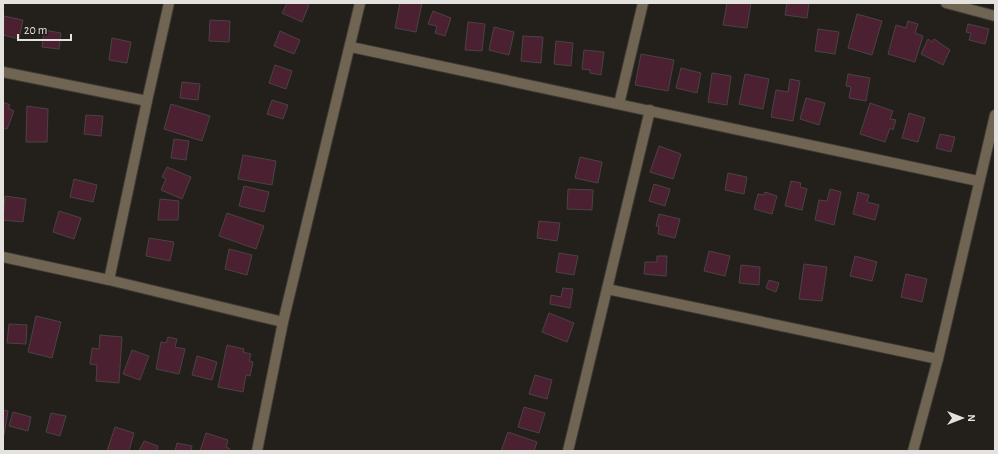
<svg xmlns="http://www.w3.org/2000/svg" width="998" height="454" viewBox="0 0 998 454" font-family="'Alegreya Sans',sans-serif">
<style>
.building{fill:#4b2132;stroke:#4a4245}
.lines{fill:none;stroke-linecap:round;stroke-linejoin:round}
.street-casing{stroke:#3e3b36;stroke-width:12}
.street{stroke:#706452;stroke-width:10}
</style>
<rect width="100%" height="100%" fill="#23201b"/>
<!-- building -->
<g class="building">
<polygon points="287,3 306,3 309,5 302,22 282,13"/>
<polygon points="400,3 422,3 416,32 395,28"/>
<polygon points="727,3 751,3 747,28 723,25"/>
<polygon points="787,3 809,3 807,18 785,15"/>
<polygon points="433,11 451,18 445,36 435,33 437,26 428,24"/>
<polygon points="857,14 882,21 872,55 848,48"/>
<polygon points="4,16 23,20 19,39 3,35"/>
<polygon points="210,20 230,21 229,42 209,41"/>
<polygon points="908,21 918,24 915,33 923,36 915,62 888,54 896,25 906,28"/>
<polygon points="468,22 485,24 482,51 465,50"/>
<polygon points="968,24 989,29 985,44 969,40 971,33 966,32"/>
<polygon points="494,27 514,32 509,55 489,50"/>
<polygon points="818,29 839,32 835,54 815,51"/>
<polygon points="44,30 61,33 59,49 42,47"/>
<polygon points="280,31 300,40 294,54 274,46"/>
<polygon points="523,36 543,37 541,63 521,61"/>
<polygon points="112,38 131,42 127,63 109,60"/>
<polygon points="928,39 932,42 934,39 950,50 943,65 921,54"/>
<polygon points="556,41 573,43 571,66 554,64"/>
<polygon points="584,50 604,52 601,75 590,73 590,70 582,69"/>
<polygon points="641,54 674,60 668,91 635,85"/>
<polygon points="275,65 292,71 286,89 269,83"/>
<polygon points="681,68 701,73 697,93 676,88"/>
<polygon points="712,73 731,76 727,105 708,102"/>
<polygon points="745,74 769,79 763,109 739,104"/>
<polygon points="848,74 870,78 866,101 849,98 851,87 846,86"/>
<polygon points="790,79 800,81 793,121 771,117 776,90 788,92"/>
<polygon points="182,82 200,84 198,100 180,98"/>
<polygon points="806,98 825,103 819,125 800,119"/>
<polygon points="272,100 288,105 283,119 267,114"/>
<polygon points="3,102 10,105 8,108 14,111 7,129 3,128"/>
<polygon points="870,103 893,111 890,119 896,120 893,130 890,128 885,142 860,134"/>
<polygon points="171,104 210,116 202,141 164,129"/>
<polygon points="27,106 48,109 47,142 26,142"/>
<polygon points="909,113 925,118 918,142 902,138"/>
<polygon points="86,115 103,116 101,136 84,134"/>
<polygon points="940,134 955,137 951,152 936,148"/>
<polygon points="174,139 189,141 186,160 171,158"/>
<polygon points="659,146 681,154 673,179 650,172"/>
<polygon points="243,155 276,161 272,185 238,179"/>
<polygon points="580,157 602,162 598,183 575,178"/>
<polygon points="167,167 191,177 182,199 161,190 166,179 162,177"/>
<polygon points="728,173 747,177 744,194 725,190"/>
<polygon points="74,179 97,185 93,202 70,197"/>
<polygon points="791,181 801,183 800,187 807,189 802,210 785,206"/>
<polygon points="654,184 670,189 665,206 649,201"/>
<polygon points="244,186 269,192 264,212 239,206"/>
<polygon points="568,189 593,190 592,210 567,209"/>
<polygon points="830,189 841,192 834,225 815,220 819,200 827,201"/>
<polygon points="765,192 777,196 772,214 754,209 758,194 764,195"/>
<polygon points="858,192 869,195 867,202 879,205 875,220 853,214"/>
<polygon points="5,196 26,199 23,222 3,220"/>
<polygon points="160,199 179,201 178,220 158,220"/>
<polygon points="59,211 81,218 74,239 53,232"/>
<polygon points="227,213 264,226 256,249 219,236"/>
<polygon points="659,214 680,219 675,238 658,234 659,226 656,226"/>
<polygon points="539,221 560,223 557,241 537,238"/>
<polygon points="149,238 174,242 170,261 146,256"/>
<polygon points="229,249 252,255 247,275 225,269"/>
<polygon points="709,251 730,256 725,276 704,271"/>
<polygon points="559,253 578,256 574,275 556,272"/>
<polygon points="657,256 667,256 666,276 644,274 645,262 657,262"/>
<polygon points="855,256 877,262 872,281 850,276"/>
<polygon points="804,264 827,267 822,301 799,299"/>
<polygon points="741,265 760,267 759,285 739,283"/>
<polygon points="906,274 927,279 922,302 901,297"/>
<polygon points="769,280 779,283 776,292 766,288"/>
<polygon points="563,288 573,289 570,308 550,304 551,295 561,297"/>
<polygon points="549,313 574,323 567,342 542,332"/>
<polygon points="36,316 61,322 52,358 28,352"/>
<polygon points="9,324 27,325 26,344 7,343"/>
<polygon points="100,335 122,337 119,383 96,381 97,365 90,364 92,348 99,349"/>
<polygon points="168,337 177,339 175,347 185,349 179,374 156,369 161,342 166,343"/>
<polygon points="227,345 244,349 243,352 251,354 249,361 253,362 250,376 246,375 243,392 218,387"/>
<polygon points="132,350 149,356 140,380 123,374"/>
<polygon points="197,356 217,362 212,380 192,375"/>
<polygon points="535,375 552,380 547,399 529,394"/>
<polygon points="524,407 545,413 539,433 518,427"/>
<polygon points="3,410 8,411 4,435 3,435"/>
<polygon points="13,412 31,417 28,431 9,426"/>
<polygon points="51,413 66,416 60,436 46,432"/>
<polygon points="115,427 134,433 129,451 107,451"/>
<polygon points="508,432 537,442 534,451 501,451"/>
<polygon points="206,433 228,440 226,447 230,449 229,451 200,451"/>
<polygon points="144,441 158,446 157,451 139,451"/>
<polygon points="177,443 192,446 191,451 175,451"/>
</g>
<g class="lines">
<!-- street casing -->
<g class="street-casing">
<g id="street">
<polyline points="946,3 995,16"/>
<polyline points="351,47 978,181"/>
<polyline points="3,72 147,101 109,280"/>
<polyline points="147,101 169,3"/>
<polyline points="619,104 643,3"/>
<polyline points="3,257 109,280 283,322"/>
<polyline points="607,289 938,359"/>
<polyline points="257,451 283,322 360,3"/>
<polyline points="568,451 650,110"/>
<polyline points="913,451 938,359 995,115"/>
</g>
</g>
<!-- street -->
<use href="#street" class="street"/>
</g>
<!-- border -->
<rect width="998" height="454" fill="none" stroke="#e4e2de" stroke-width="8"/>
<!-- north arrow -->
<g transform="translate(962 418) rotate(90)" stroke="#23201b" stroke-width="3" paint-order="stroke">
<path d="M0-3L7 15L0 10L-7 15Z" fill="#e4e2de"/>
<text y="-6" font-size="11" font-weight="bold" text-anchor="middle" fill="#e4e2de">N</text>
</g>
<!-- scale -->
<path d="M18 34v6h53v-6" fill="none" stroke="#e4e2de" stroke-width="2"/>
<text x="24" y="34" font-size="12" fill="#e4e2de" stroke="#23201b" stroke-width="3" paint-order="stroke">20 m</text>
</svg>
